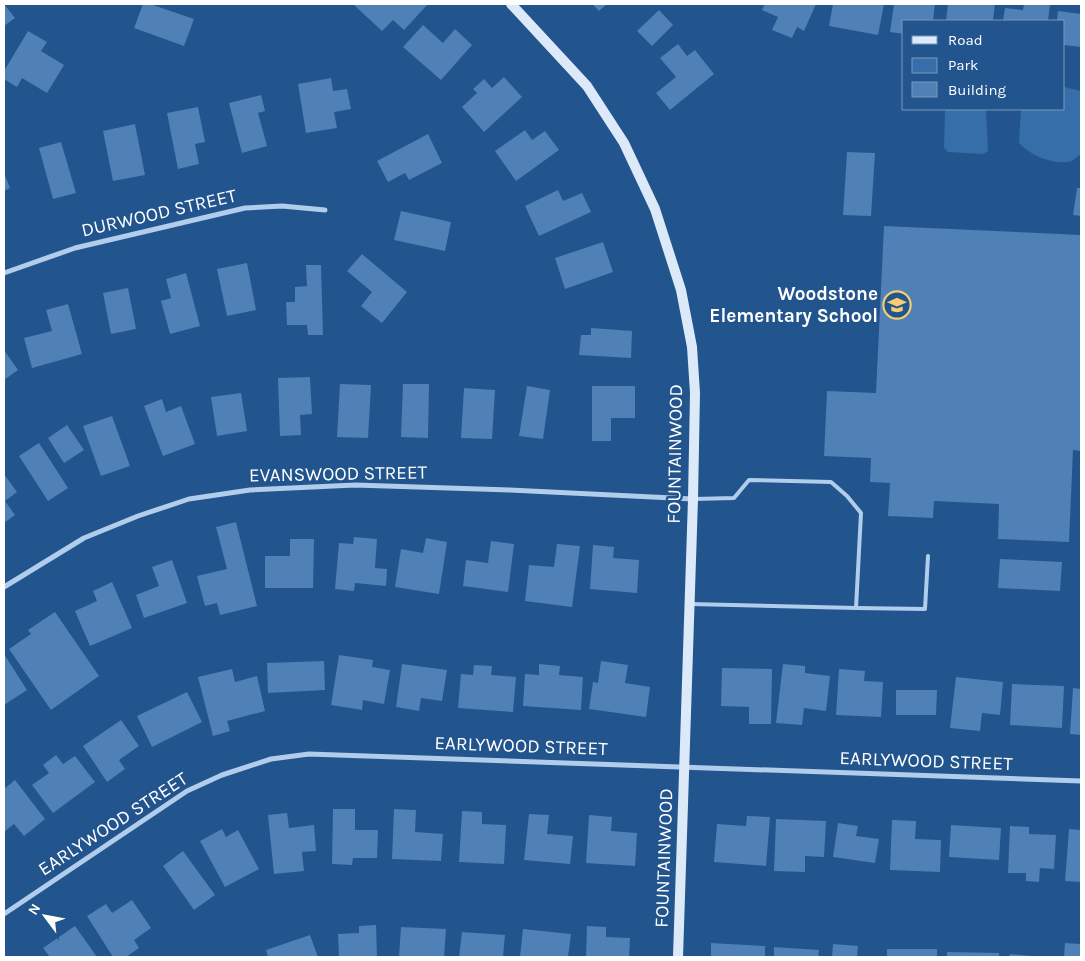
<svg xmlns="http://www.w3.org/2000/svg" width="1085" height="961" viewBox="0 0 1085 961" font-family="Karla,sans-serif">
<style>
.green{fill:#366eaa}
.building{fill:#4f80b6}
.lines{fill:none;stroke-linecap:round;stroke-linejoin:round}
.lane{stroke:#b1cdeb;stroke-width:4}
.street{stroke:#b1cdeb;stroke-width:5}
.secondary{stroke:#dce9f9;stroke-width:10}
.labels{text-anchor:middle;dominant-baseline:central;stroke-width:5;stroke-linejoin:round;paint-order:stroke}
.street-label{font-size:19px;fill:#fff;stroke:#22548d}
.poi-label{font-size:19px;font-weight:bold;fill:#fff;stroke:#22548d;text-anchor:end}
</style>
<rect width="100%" height="100%" fill="#22548d"/>
<!-- green -->
<g class="green">
<path d="M 1064,87 L 1081,91 L 1081,154 C 1077,157 1072,162 1067,162 C 1051,164 1030,155 1019,143 L 1021,109 L 1064,109 Z"/>
<polygon points="945,109 986,109 988,151 983,154 948,152 944,148"/>
</g>
<!-- building -->
<g class="building">
<polygon points="4,4 15,18 4,26"/>
<polygon points="143,4 150,4 194,19 184,46 134,28"/>
<polygon points="353,4 428,4 404,30 393,20 382,31"/>
<polygon points="592,4 607,4 599,11"/>
<polygon points="765,4 816,4 804,31 797,27 792,38 772,30 778,17 762,10"/>
<polygon points="833,4 884,4 878,35 829,26"/>
<polygon points="894,4 935,4 933,21 904,21 904,34 890,32"/>
<polygon points="948,4 995,4 993,21 946,21"/>
<polygon points="1024,4 1050,4 1048,21 1003,21 1005,8 1023,10"/>
<polygon points="659,10 673,25 652,46 637,31"/>
<polygon points="1058,11 1081,14 1081,47 1064,45 1064,21 1057,21"/>
<polygon points="423,25 443,43 455,29 472,45 441,80 403,47"/>
<polygon points="28,31 47,42 41,51 64,65 47,93 22,78 17,87 4,79 4,71"/>
<polygon points="678,44 687,56 695,50 714,74 670,110 656,93 676,77 660,58"/>
<polygon points="504,77 522,97 484,132 462,107 477,93 473,89 484,79 492,88"/>
<polygon points="331,78 333,91 347,89 351,109 334,112 337,128 306,133 298,84"/>
<polygon points="261,95 265,111 258,113 267,146 242,153 229,103"/>
<polygon points="198,107 205,142 195,144 199,164 178,169 167,113"/>
<polygon points="135,124 145,175 113,181 103,131"/>
<polygon points="525,130 532,140 545,131 559,150 516,181 495,151"/>
<polygon points="428,134 442,163 409,180 405,173 388,182 377,161"/>
<polygon points="61,142 76,193 53,199 39,148"/>
<polygon points="847,152 875,153 871,216 843,215"/>
<polygon points="4,173 10,188 4,191"/>
<polygon points="1077,188 1081,188 1081,216 1073,215"/>
<polygon points="558,190 563,201 582,193 591,212 539,236 525,206"/>
<polygon points="401,211 451,222 445,251 394,240"/>
<polygon points="884,226 1081,235 1081,451 1073,450 1069,542 998,539 999,504 934,501 933,518 888,516 890,483 870,482 871,458 824,456 827,391 876,393"/>
<polygon points="603,242 613,272 565,289 555,258"/>
<polygon points="362,254 407,292 382,323 361,306 372,292 347,271"/>
<polygon points="247,263 256,310 227,316 217,269"/>
<polygon points="306,265 321,265 323,335 308,335 307,325 287,325 286,302 295,302 295,287 307,286"/>
<polygon points="186,273 200,326 170,334 161,301 171,298 166,279"/>
<polygon points="128,288 136,329 111,334 103,293"/>
<polygon points="68,304 82,354 32,368 24,338 52,331 46,310"/>
<polygon points="591,328 632,331 631,358 579,355 581,335 591,335"/>
<polygon points="4,350 18,370 4,380"/>
<polygon points="310,377 312,414 300,415 301,435 280,436 278,378"/>
<polygon points="340,384 371,385 368,438 337,437"/>
<polygon points="403,384 429,384 428,438 401,437"/>
<polygon points="527,386 550,390 543,439 519,436"/>
<polygon points="592,386 635,386 635,418 611,418 611,441 592,441"/>
<polygon points="464,388 495,390 492,439 461,438"/>
<polygon points="241,393 247,431 217,436 211,397"/>
<polygon points="162,399 166,412 181,406 195,444 163,456 144,406"/>
<polygon points="112,416 130,466 101,476 83,426"/>
<polygon points="67,425 84,450 64,463 48,438"/>
<polygon points="39,443 68,488 48,501 19,456"/>
<polygon points="4,474 17,492 5,501 15,515 4,523"/>
<polygon points="236,522 257,606 220,615 217,603 205,606 197,576 227,569 216,527"/>
<polygon points="354,537 377,539 375,568 387,569 386,586 355,583 354,591 335,589 339,543 353,544"/>
<polygon points="426,538 447,542 439,594 395,587 401,549 423,553"/>
<polygon points="290,539 314,539 313,588 265,588 265,556 290,556"/>
<polygon points="491,541 514,544 508,592 463,586 466,560 488,563"/>
<polygon points="557,544 580,546 572,607 525,601 529,565 554,567"/>
<polygon points="593,545 614,547 613,558 639,560 637,593 590,589"/>
<polygon points="1000,559 1062,562 1060,591 998,588"/>
<polygon points="172,560 187,603 144,618 136,595 159,586 152,567"/>
<polygon points="112,582 132,628 90,646 75,611 97,601 93,591"/>
<polygon points="55,612 99,676 51,710 9,649 31,634 28,630"/>
<polygon points="4,654 27,690 4,705"/>
<polygon points="339,655 373,660 372,667 390,670 384,704 363,700 362,710 331,705"/>
<polygon points="324,661 325,690 268,693 267,663"/>
<polygon points="601,661 628,665 625,683 650,687 646,717 589,709 593,682 598,683"/>
<polygon points="402,664 447,670 442,701 421,698 419,711 396,707"/>
<polygon points="539,664 560,666 559,675 583,677 581,710 523,706 525,674 539,675"/>
<polygon points="783,664 805,666 805,673 830,676 826,711 804,708 802,725 776,723"/>
<polygon points="474,665 492,666 491,675 516,677 513,712 458,708 461,674 473,675"/>
<polygon points="722,668 772,669 771,724 749,724 749,707 721,706"/>
<polygon points="232,669 235,682 257,676 265,711 227,721 230,731 213,736 198,677"/>
<polygon points="839,669 865,671 864,681 883,682 881,717 836,715"/>
<polygon points="956,677 1003,682 1000,715 982,713 980,731 950,728"/>
<polygon points="1012,684 1064,686 1062,728 1010,725"/>
<polygon points="1073,688 1081,689 1081,735 1070,734"/>
<polygon points="896,690 937,690 936,715 896,715"/>
<polygon points="187,692 202,722 152,747 137,716"/>
<polygon points="121,720 139,746 119,760 125,769 107,782 83,746"/>
<polygon points="56,755 63,764 75,756 95,782 53,813 32,785 49,773 43,765"/>
<polygon points="15,780 45,819 24,836 14,824 4,832 4,789"/>
<polygon points="333,809 355,809 355,830 378,830 377,858 353,858 352,865 332,864"/>
<polygon points="394,809 416,810 415,832 443,834 441,861 392,859"/>
<polygon points="462,811 482,812 482,824 506,825 504,864 459,862"/>
<polygon points="287,813 289,828 314,825 316,851 302,852 304,871 274,874 268,815"/>
<polygon points="529,814 549,815 547,834 573,836 570,864 524,860"/>
<polygon points="589,815 612,817 611,831 637,833 635,866 586,863"/>
<polygon points="747,816 770,817 766,866 714,862 717,824 746,826"/>
<polygon points="776,819 826,821 824,857 805,856 805,872 774,871"/>
<polygon points="892,820 916,821 915,839 941,840 940,872 890,870"/>
<polygon points="838,823 858,826 856,836 879,839 875,863 833,857"/>
<polygon points="951,825 1001,828 999,860 949,857"/>
<polygon points="1010,826 1029,827 1029,834 1056,835 1054,869 1040,868 1039,882 1026,881 1026,873 1008,873"/>
<polygon points="222,829 226,837 238,830 259,869 225,887 200,841"/>
<polygon points="1069,829 1081,830 1081,882 1065,881"/>
<polygon points="183,851 215,895 194,910 163,866"/>
<polygon points="132,900 151,928 134,940 139,948 126,957 113,957 87,916 106,904 112,913"/>
<polygon points="376,925 377,957 339,957 338,934 359,933 359,926"/>
<polygon points="75,926 97,957 50,957 43,948"/>
<polygon points="587,926 606,927 606,937 630,938 629,957 586,957"/>
<polygon points="401,927 446,929 444,957 399,957"/>
<polygon points="523,929 571,934 568,957 520,957"/>
<polygon points="462,932 505,935 503,957 459,957"/>
<polygon points="310,935 318,957 268,957 266,950"/>
<polygon points="711,943 765,946 765,957 711,957"/>
<polygon points="1065,943 1081,944 1081,957 1064,957"/>
<polygon points="833,944 858,946 857,957 832,957"/>
<polygon points="774,947 819,950 818,957 774,957"/>
<rect x="887" y="949" width="50" height="8"/>
<polygon points="947,952 999,953 999,957 947,957"/>
<polygon points="1010,954 1031,956 1031,957 1009,957"/>
</g>
<g class="lines">
<!-- lane -->
<g class="lane">
<polyline points="690,604 856,608 861,513 847,496 831,482 749,480 734,498 694,499"/>
<polyline points="856,608 925,609 928,556"/>
</g>
<!-- street -->
<g class="street">
<polyline points="4,273 75,248 245,208 282,206 325,210"/>
<polyline points="4,587 84,538 138,516 189,499 250,490 355,485 510,490 693,499"/>
<polyline points="4,914 187,791 222,775 271,759 309,754 1081,781"/>
</g>
<!-- secondary -->
<polyline class="secondary" points="511,4 587,86 624,143 655,209 681,290 692,347 695,393 693,499 678,957"/>
</g>
<!-- icons -->
<defs>
<g id="school-ring" transform="scale(1.4375)"><circle r="9.5" fill="#22548d" stroke="#f7cd73" stroke-width="1.5"/><path d="M0-5L7-2L0 1L-7-2ZM-4 1L0 2.5L4 1V4Q0 6-4 4Z" fill="#f7cd73"/></g>
</defs>
<g fill-rule="evenodd">
<use href="#school-ring" x="897" y="305"/>
</g>
<g class="labels">
<!-- street labels -->
<g class="street-label">
<text transform="translate(159 213) rotate(-13)">DURWOOD STREET</text>
<text transform="translate(675 454) rotate(-89)">FOUNTAINWOOD</text>
<text transform="translate(338 474) rotate(-1)">EVANSWOOD STREET</text>
<text transform="translate(521 746) rotate(2)">EARLYWOOD STREET</text>
<text transform="translate(926 761) rotate(2)">EARLYWOOD STREET</text>
<text transform="translate(113 824) rotate(-33)">EARLYWOOD STREET</text>
<text transform="translate(664 858) rotate(-88)">FOUNTAINWOOD</text>
</g>
<!-- poi labels -->
<g class="poi-label">
<text x="878" y="294">Woodstone<tspan x="878" dy="22">Elementary School</tspan></text>
</g>
</g>
<!-- border -->
<rect width="1085" height="961" fill="none" stroke="#ffffff" stroke-width="10"/>
<!-- legend -->
<rect x="902" y="20" width="162" height="90" fill="#22548d" stroke="#7a98bb"/>
<rect x="912" y="36" width="25" height="8" fill="#dce9f9" stroke="#7a98bb"/>
<text x="948" y="45" font-size="15" fill="#ffffff">Road</text>
<rect x="912" y="58" width="25" height="15" fill="#366eaa" stroke="#7a98bb"/>
<text x="948" y="70" font-size="15" fill="#ffffff">Park</text>
<rect x="912" y="82" width="25" height="15" fill="#4f80b6" stroke="#7a98bb"/>
<text x="948" y="95" font-size="15" fill="#ffffff">Building</text>
<!-- north arrow -->
<g transform="translate(45 916) rotate(302)" stroke="#22548d" stroke-width="4" paint-order="stroke">
<path d="M0-4L9 19L0 12L-9 19Z" fill="#ffffff"/>
<text y="-8" font-size="14" font-weight="bold" text-anchor="middle" fill="#ffffff">N</text>
</g>
</svg>
